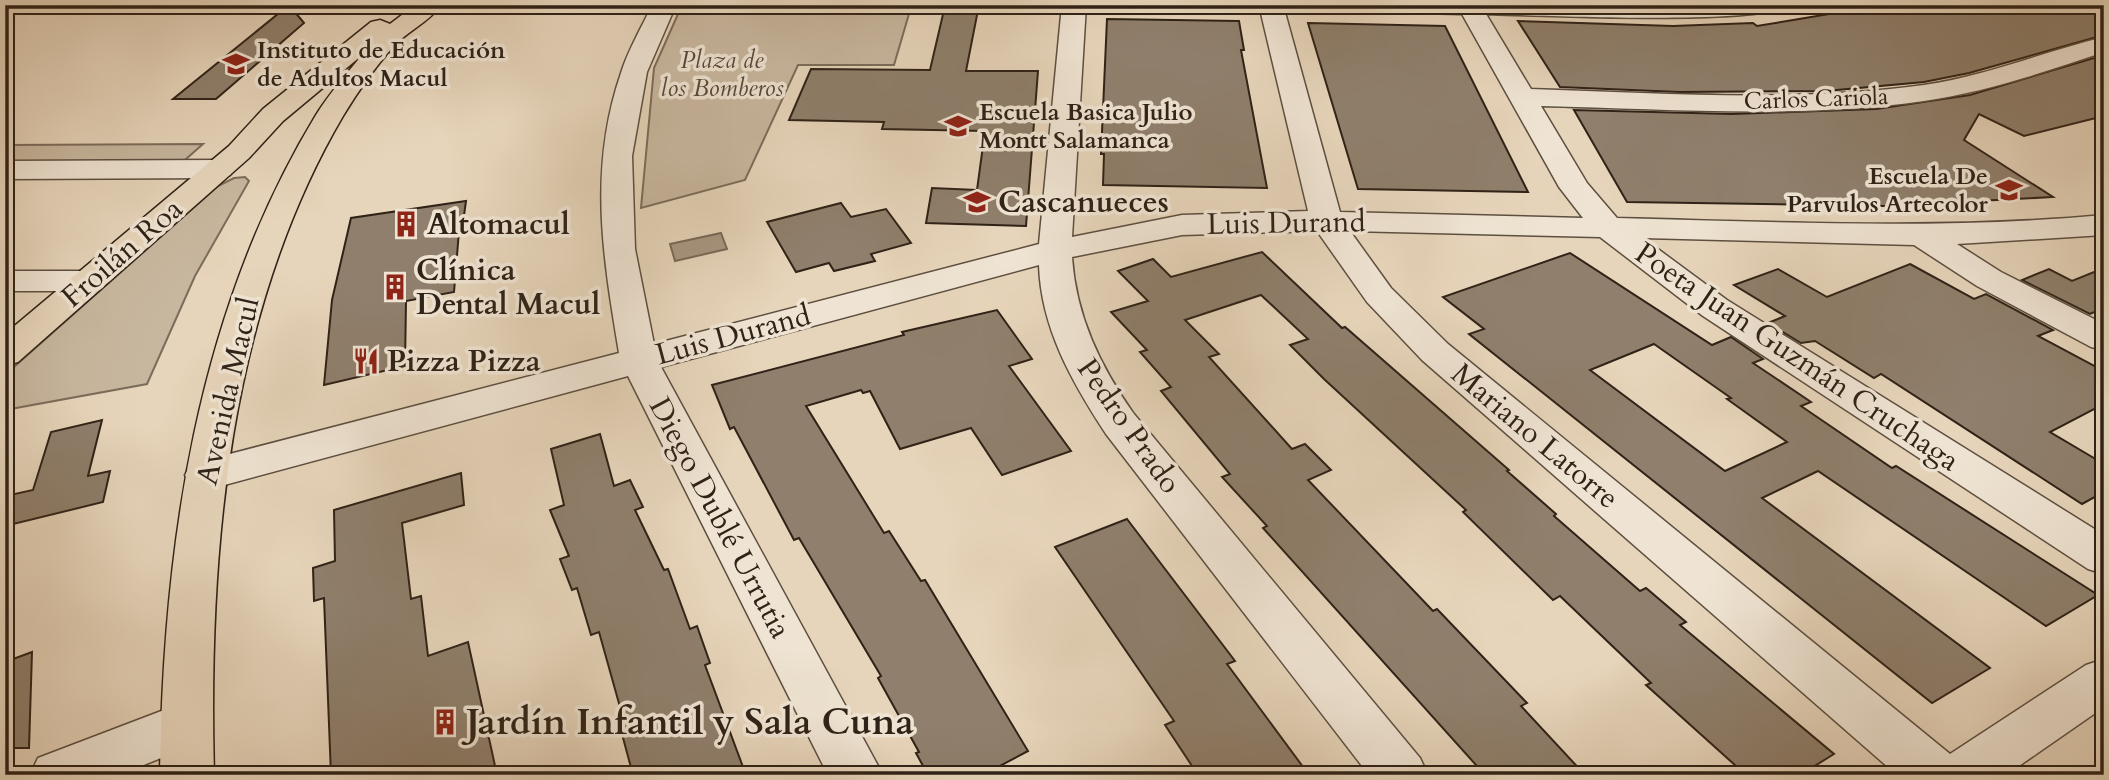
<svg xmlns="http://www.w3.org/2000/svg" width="2109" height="780" viewBox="0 0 2109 780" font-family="Cardo,serif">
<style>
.green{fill:#c8b79f;stroke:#7c6c5b;stroke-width:2}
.water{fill:#a89883;stroke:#786958;stroke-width:2}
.building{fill:#8f7f6c;stroke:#2f2217;stroke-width:2;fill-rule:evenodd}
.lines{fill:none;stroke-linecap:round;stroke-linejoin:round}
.minor-casing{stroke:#5d4f40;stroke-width:3}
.major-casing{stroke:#2f2217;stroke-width:3}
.minor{fill:#efe4d3;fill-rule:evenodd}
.major{fill:#e7d5bb;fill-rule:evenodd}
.labels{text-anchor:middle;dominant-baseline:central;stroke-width:7;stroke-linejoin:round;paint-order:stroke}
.far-poi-label{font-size:24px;font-weight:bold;fill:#2f2217;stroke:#efe4d3;text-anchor:start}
.far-park-label{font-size:24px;font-style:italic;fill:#554739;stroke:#efe4d3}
.far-street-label{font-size:24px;fill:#2f2217;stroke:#efe4d3}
.poi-label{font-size:30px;font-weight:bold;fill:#2f2217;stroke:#efe4d3;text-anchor:start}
.street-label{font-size:30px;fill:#2f2217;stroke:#efe4d3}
.near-poi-label{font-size:37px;font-weight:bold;fill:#2f2217;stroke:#efe4d3;text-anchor:start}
</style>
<rect width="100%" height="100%" fill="#e7d5bb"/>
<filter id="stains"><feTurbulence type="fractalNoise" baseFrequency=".00286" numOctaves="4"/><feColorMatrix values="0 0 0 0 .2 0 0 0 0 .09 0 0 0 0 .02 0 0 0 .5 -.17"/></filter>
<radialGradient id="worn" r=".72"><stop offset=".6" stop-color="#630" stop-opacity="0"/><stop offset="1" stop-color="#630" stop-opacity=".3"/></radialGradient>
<!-- green -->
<g class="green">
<polygon points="682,5 911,7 894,65 798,65 745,180 641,208 654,68"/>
<polygon points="203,144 177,167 5,167 5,145"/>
<polygon points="234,178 245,177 249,181 195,276 147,384 5,410 5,375 218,186"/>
</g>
<!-- water -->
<polygon class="water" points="721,233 727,249 675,261 670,244"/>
<!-- building -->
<g class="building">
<polygon points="289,5 304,23 216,99 173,99"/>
<polygon points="1883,5 2104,5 2104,35 1969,73 1924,82 1826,91 1679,92 1560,87 1518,21 1673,26 1753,23 1757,26"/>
<polygon points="944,10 978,10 966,71 1038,71 1026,226 926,223 932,188 977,190 985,131 882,129 884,122 789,120 811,69 930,70"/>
<polygon points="1107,19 1239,21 1244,50 1241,50 1267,188 1103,185 1104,154 1101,154"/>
<polygon points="1308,23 1445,26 1528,192 1358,189"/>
<polygon points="2104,55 2104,116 2024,136 1979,114 1964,140 2053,197 1885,206 1627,202 1574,110 1732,114 1876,109 1970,95"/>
<polygon points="466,201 462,230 459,231 454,292 406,301 405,366 324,385 332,300 351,218"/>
<polygon points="841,203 851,217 886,209 911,243 871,254 875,261 834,271 829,263 796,272 767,222"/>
<polygon points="1262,252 1342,328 1345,327 1509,470 1507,471 1556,514 1554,516 1640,591 1646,588 1686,622 1680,625 1834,754 1800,775 1746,775 1646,685 1651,683 1560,596 1553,600 1463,512 1466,510 1324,379 1290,345 1308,339 1261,295 1185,320 1219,354 1209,357 1292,449 1305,444 1331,470 1308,480 1433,611 1437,609 1527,703 1521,706 1585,775 1485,775 1263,528 1267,526 1222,477 1230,474 1161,391 1171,387 1140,352 1147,350 1111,312 1148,301 1118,271 1153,259 1171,277"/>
<path d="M 1570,253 L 1712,345 L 1731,337 L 1763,359 L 1753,363 L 1811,402 L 1801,406 L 1892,468 L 1896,466 L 2098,595 L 2046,626 L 1818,471 L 1762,498 L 1990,668 L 1932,703 L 1469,334 L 1484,329 L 1443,297 ZM 1654,344 L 1731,398 L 1727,399 L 1787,442 L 1725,471 L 1590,370 Z"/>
<polygon points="1910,264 1974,299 1986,294 2053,330 2038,336 2104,371 2104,404 2050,432 2104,464 2104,492 2082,504 1881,374 1874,378 1815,341 1801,343 1768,323 1785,316 1734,285 1778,269 1827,297"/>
<polygon points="2104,268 2104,308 2090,314 2022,280 2049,269 2072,281"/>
<polygon points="997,310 1032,359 1009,366 1071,451 1002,475 971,428 900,449 870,391 863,393 861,390 806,406 884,533 889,531 921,581 925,580 1028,751 983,775 928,775 916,753 919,752 878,678 881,676 799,538 794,540 734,427 730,429 712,385 904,335 902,332"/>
<polygon points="102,420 88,476 110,471 103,502 5,526 5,508 10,495 33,490 51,432"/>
<polygon points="600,434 614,486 630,480 643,507 635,510 664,570 668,569 690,629 697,626 710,663 705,665 746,775 633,775 622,734 627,732 599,632 591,635 577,588 572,590 560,559 569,556 550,510 564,505 551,449"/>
<polygon points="461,473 464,505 402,523 411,599 421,596 428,656 468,642 497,775 331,775 324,598 314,601 313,568 335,561 334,510"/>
<polygon points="1127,519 1235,661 1227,664 1309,775 1198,775 1165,725 1174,721 1055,547"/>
<polygon points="32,652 29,748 5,748 5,662"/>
</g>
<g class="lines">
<!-- minor casing -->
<g class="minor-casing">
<g id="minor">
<path d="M 652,5 L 676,5 L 647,72 L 632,156 L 635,249 L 654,344 L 1039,244 L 1062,5 L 1086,5 L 1072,237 L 1182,215 L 1308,211 L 1259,5 L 1283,5 L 1340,212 L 1583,218 L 1559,187 L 1462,14 L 1375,12 L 1363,5 L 1786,5 C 1771,26 1525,15 1486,14 L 1531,89 C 1662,93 1794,103 1924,85 C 1986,76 2043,52 2104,37 L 2104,52 C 2045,72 1985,92 1924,101 C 1797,119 1668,109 1541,106 L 1587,183 L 1617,218 C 1779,222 1942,230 2104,215 L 2104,235 L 1957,244 L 2001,272 L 2104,324 L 2104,350 L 2091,347 L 1977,286 L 1914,245 L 1643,238 L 1727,300 L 2104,535 L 2104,574 L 2088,569 L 1703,316 L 1600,237 L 1350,231 L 1391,288 L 1448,344 L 1950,754 L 2086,665 L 2104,659 L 2104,707 L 2006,775 L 1897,775 L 1422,360 L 1367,302 L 1317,231 L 1182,235 L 1072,257 C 1076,316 1100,366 1134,414 L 1420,758 L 1428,775 L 1369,775 L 1106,434 C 1072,382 1041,328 1039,265 L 661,367 L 883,775 L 828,775 L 628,376 L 206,490 L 191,486 L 185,475 L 191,464 L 619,353 C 603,257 588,169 621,73 C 628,50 642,27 652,5 Z"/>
<polygon points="219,160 230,163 234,169 230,175 219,178 5,179 5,161"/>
<polygon points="5,271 89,271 101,274 106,281 101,288 89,291 5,291"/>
<polygon points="185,702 203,709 211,725 203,741 119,775 30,775 38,758"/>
</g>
</g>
<!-- major casing -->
<g class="major-casing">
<path id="major" d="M 415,5 L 441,5 C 428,23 407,31 393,47 C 375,67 357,93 343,116 C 228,312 208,553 214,775 L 160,775 C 163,548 196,313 316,115 C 329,94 346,75 361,56 L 283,121 L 249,158 L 18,362 L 5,366 L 5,334 L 229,146 L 263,109 L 371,22 L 380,20 L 390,24 Z"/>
</g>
<!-- minor -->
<use href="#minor" class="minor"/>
<!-- major -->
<use href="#major" class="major"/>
</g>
<!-- icons -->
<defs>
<g id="school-bare" transform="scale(2.1)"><path d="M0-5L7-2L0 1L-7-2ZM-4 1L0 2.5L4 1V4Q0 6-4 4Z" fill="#8f2418" stroke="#efe4d3" stroke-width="2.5" paint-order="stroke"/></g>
<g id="building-bare" transform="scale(2.1)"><path d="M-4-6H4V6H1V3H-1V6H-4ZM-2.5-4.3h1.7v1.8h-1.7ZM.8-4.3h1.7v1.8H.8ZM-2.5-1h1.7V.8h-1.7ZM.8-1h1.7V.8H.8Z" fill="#8f2418" stroke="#efe4d3" stroke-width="2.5" paint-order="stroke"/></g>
<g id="restaurant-bare" transform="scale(2.1)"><path d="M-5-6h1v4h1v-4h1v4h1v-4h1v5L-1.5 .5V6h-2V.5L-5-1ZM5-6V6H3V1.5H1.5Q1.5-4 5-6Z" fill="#8f2418" stroke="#efe4d3" stroke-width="2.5" paint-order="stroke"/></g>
</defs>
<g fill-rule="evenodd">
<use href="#school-bare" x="236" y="64"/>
<use href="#school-bare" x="958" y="126"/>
<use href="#school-bare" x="2009" y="190"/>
<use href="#school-bare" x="977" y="202"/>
<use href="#building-bare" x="406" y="224"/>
<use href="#building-bare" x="395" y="287"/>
<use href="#restaurant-bare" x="366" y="361"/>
<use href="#building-bare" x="445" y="722"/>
</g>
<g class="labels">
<!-- far-poi labels -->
<g class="far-poi-label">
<text x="257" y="50">Instituto de Educación<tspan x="257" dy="28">de Adultos Macul</tspan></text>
<text x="979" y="112">Escuela Basica Julio<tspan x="979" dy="28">Montt Salamanca</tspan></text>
<text x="1988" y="176" text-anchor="end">Escuela De<tspan x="1988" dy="28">Parvulos Artecolor</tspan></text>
</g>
<!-- far-park labels -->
<g class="far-park-label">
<text x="722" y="60">Plaza de<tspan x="722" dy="28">los Bomberos</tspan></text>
</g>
<!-- far-street labels -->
<g class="far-street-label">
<text transform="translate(1816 99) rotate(-2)">Carlos Cariola</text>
</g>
<!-- poi labels -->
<g class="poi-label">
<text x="998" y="202">Cascanueces</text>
<text x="427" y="224">Altomacul</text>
<text x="416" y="270">Clínica<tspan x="416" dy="34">Dental Macul</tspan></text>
<text x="387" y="361">Pizza Pizza</text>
</g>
<!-- street labels -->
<g class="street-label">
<text transform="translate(1286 223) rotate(-1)">Luis Durand</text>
<text transform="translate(122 253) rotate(-41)">Froilán Roa</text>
<text transform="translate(733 335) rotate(-15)">Luis Durand</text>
<text transform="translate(1797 357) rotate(34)">Poeta Juan Guzmán Cruchaga</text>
<text transform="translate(228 391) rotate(-77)">Avenida Macul</text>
<text transform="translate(1129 426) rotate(55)">Pedro Prado</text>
<text transform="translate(1535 436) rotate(40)">Mariano Latorre</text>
<text transform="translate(720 518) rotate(62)">Diego Dublé Urrutia</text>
</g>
<!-- near-poi labels -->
<g class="near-poi-label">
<text x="466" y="722">Jardín Infantil y Sala Cuna</text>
</g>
</g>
<!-- margin -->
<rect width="2109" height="780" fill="none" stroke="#e7d5bb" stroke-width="28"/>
<rect x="7" y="7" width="2095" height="766" fill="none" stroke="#2f2217" stroke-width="3.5"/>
<rect x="14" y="14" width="2081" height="752" fill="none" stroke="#2f2217" stroke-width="2"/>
<rect width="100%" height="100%" filter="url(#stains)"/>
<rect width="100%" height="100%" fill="url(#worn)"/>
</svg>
